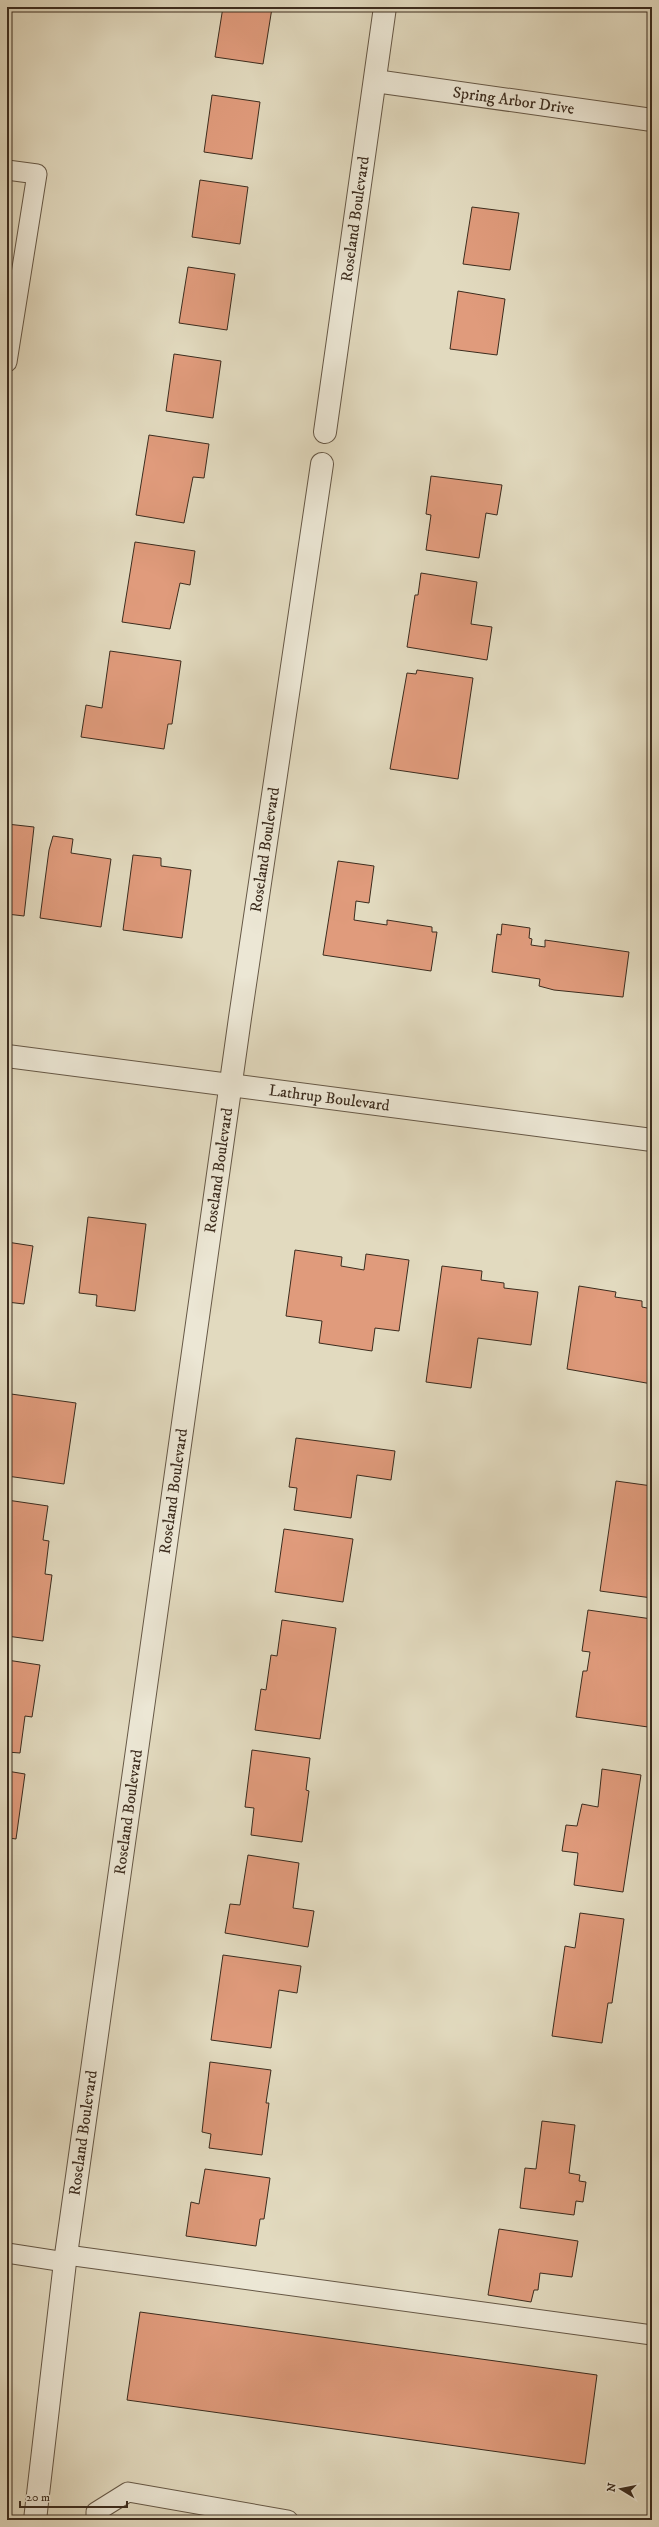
<svg xmlns="http://www.w3.org/2000/svg" width="659" height="2527" viewBox="0 0 659 2527" font-family="'IM FELL DW Pica',serif">
<style>
.building{fill:#e09b7c;stroke:#3c2c1e}
.lines{fill:none;stroke-linecap:round;stroke-linejoin:round}
.lane-casing{stroke:#665846;stroke-width:21}
.street-casing{stroke:#665846;stroke-width:24}
.lane{stroke:#ece7d5;stroke-width:19}
.street{stroke:#ece7d5;stroke-width:22}
.labels{text-anchor:middle;dominant-baseline:central;stroke-width:3.5;stroke-linejoin:round;paint-order:stroke}
.street-label{font-size:16px;fill:#3c2c1e;stroke:#ece7d5}
</style>
<rect width="100%" height="100%" fill="#e2dabf"/>
<filter id="stains"><feTurbulence type="fractalNoise" baseFrequency=".005" numOctaves="4"/><feColorMatrix values="0 0 0 0 .2 0 0 0 0 .09 0 0 0 0 .02 0 0 0 .5 -.17"/></filter>
<radialGradient id="worn" r=".72"><stop offset=".6" stop-color="#630" stop-opacity="0"/><stop offset="1" stop-color="#630" stop-opacity=".3"/></radialGradient>
<!-- building -->
<g class="building">
<polygon points="223,7 272,8 263,64 215,57"/>
<polygon points="212,95 260,102 252,159 204,152"/>
<polygon points="200,180 248,187 240,244 192,237"/>
<polygon points="472,207 519,213 510,270 463,264"/>
<polygon points="188,267 235,274 227,330 179,323"/>
<polygon points="458,291 505,299 497,355 450,349"/>
<polygon points="174,354 221,361 213,418 166,411"/>
<polygon points="149,435 209,444 204,478 193,477 184,523 136,515"/>
<polygon points="431,476 502,485 497,515 486,513 479,558 426,550 431,515 426,514"/>
<polygon points="135,542 195,551 190,585 180,583 170,629 122,622"/>
<polygon points="421,573 477,582 471,624 492,627 487,660 407,647 415,595 418,595"/>
<polygon points="110,651 181,661 172,724 168,724 164,749 81,737 86,705 102,708"/>
<polygon points="417,670 473,678 458,779 390,769 407,673 416,674"/>
<polygon points="7,824 34,827 24,916 7,914"/>
<polygon points="53,836 73,839 71,853 111,859 101,927 40,918 49,850"/>
<polygon points="133,855 161,858 161,866 191,870 182,938 123,930"/>
<polygon points="338,861 374,866 369,903 356,901 354,920 387,925 387,920 432,927 432,932 437,932 431,971 323,955"/>
<polygon points="502,924 530,928 529,938 532,939 531,945 545,947 545,940 629,952 623,997 554,990 539,986 540,979 492,972 497,934 501,935"/>
<polygon points="88,1217 146,1224 135,1311 96,1306 97,1295 79,1293"/>
<polygon points="7,1242 33,1246 24,1304 7,1302"/>
<polygon points="295,1250 342,1257 341,1266 364,1270 366,1254 409,1260 399,1331 375,1328 372,1351 319,1343 322,1321 286,1316"/>
<polygon points="442,1266 482,1271 481,1280 504,1283 504,1288 538,1292 531,1345 478,1338 471,1388 426,1382"/>
<polygon points="579,1286 616,1292 615,1297 642,1301 642,1307 652,1309 652,1384 567,1369"/>
<polygon points="11,1394 76,1403 64,1484 7,1476 7,1423"/>
<polygon points="296,1438 395,1451 391,1480 357,1475 351,1518 294,1510 297,1488 289,1487"/>
<polygon points="616,1481 652,1486 652,1598 600,1591"/>
<polygon points="7,1500 48,1506 43,1540 49,1541 45,1574 52,1575 43,1641 7,1636"/>
<polygon points="284,1529 353,1539 343,1602 275,1592"/>
<polygon points="588,1610 652,1619 652,1698 648,1727 576,1717 583,1671 587,1671 590,1652 582,1651"/>
<polygon points="282,1620 336,1628 320,1739 255,1730 261,1689 266,1690 271,1655 277,1656"/>
<polygon points="7,1660 40,1665 32,1717 25,1716 20,1753 7,1752"/>
<polygon points="252,1750 310,1758 306,1790 309,1791 302,1842 251,1835 254,1808 245,1807"/>
<polygon points="602,1769 641,1775 623,1892 574,1885 578,1853 562,1851 566,1825 577,1826 582,1804 598,1807"/>
<polygon points="7,1771 25,1774 16,1839 9,1838 7,1853"/>
<polygon points="248,1855 299,1863 293,1908 314,1911 308,1947 225,1933 230,1904 240,1905"/>
<polygon points="580,1913 624,1919 612,2003 608,2003 602,2043 552,2036 565,1946 575,1948"/>
<polygon points="223,1955 301,1966 297,1993 279,1990 271,2048 211,2040"/>
<polygon points="210,2062 271,2070 266,2103 269,2103 262,2155 209,2148 211,2134 202,2132"/>
<polygon points="542,2121 575,2125 569,2173 580,2175 579,2181 586,2182 583,2202 576,2201 574,2215 520,2208 525,2168 536,2169"/>
<polygon points="205,2169 270,2178 264,2219 260,2219 256,2246 186,2236 191,2202 199,2204"/>
<polygon points="499,2229 578,2241 572,2277 540,2273 538,2290 534,2290 531,2302 488,2295"/>
<polygon points="140,2312 597,2375 585,2464 127,2400"/>
</g>
<g class="lines">
<!-- lane casing -->
<g class="lane-casing">
<g id="lane">
<polyline points="7,170 37,174 7,362"/>
<polyline points="7,2253 65,2262"/>
<polyline points="67,2255 652,2335"/>
<polyline points="96,2520 96,2512 128,2492 288,2520"/>
</g>
</g>
<!-- street casing -->
<g class="street-casing">
<g id="street">
<path id="s1" d="M 375,81 L 652,120"/>
<path id="s2" d="M 325,432 L 385,7"/>
<path id="s3" d="M 7,1056 L 652,1140"/>
<path id="s4" d="M 35,2520 L 65,2262 L 240,1018 L 322,464"/>
</g>
</g>
<!-- lane -->
<use href="#lane" class="lane"/>
<!-- street -->
<use href="#street" class="street"/>
</g>
<g class="labels">
<!-- street labels -->
<g class="street-label">
<text stroke="none"><textPath href="#s1" startOffset="140">Spring Arbor Drive</textPath></text>
<text stroke="none"><textPath href="#s2" startOffset="215">Roseland Boulevard</textPath></text>
<text stroke="none"><textPath href="#s4" startOffset="1686">Roseland Boulevard</textPath></text>
<text stroke="none"><textPath href="#s3" startOffset="325">Lathrup Boulevard</textPath></text>
<text stroke="none"><textPath href="#s4" startOffset="1362">Roseland Boulevard</textPath></text>
<text stroke="none"><textPath href="#s4" startOffset="1038">Roseland Boulevard</textPath></text>
<text stroke="none"><textPath href="#s4" startOffset="714">Roseland Boulevard</textPath></text>
<text stroke="none"><textPath href="#s4" startOffset="390">Roseland Boulevard</textPath></text>
</g>
</g>
<!-- margin -->
<rect width="659" height="2527" fill="none" stroke="#e2dabf" stroke-width="24"/>
<rect x="8" y="8" width="643" height="2511" fill="none" stroke="#3c2c1e" stroke-width="2"/>
<rect x="12" y="12" width="635" height="2503" fill="none" stroke="#3c2c1e"/>
<!-- north arrow -->
<g transform="translate(621 2489) rotate(280)" stroke="#ece7d5" stroke-width="3" paint-order="stroke">
<path d="M0-3L7 15L0 10L-7 15Z" fill="#3c2c1e"/>
<text y="-6" font-size="11" font-weight="bold" text-anchor="middle" fill="#3c2c1e">N</text>
</g>
<!-- scale -->
<path d="M20 2501v6h107v-6" fill="none" stroke="#3c2c1e" stroke-width="2"/>
<text x="26" y="2501" font-size="12" fill="#3c2c1e" stroke="#ece7d5" stroke-width="3" paint-order="stroke">20 m</text>
<rect width="100%" height="100%" filter="url(#stains)"/>
<rect width="100%" height="100%" fill="url(#worn)"/>
</svg>
